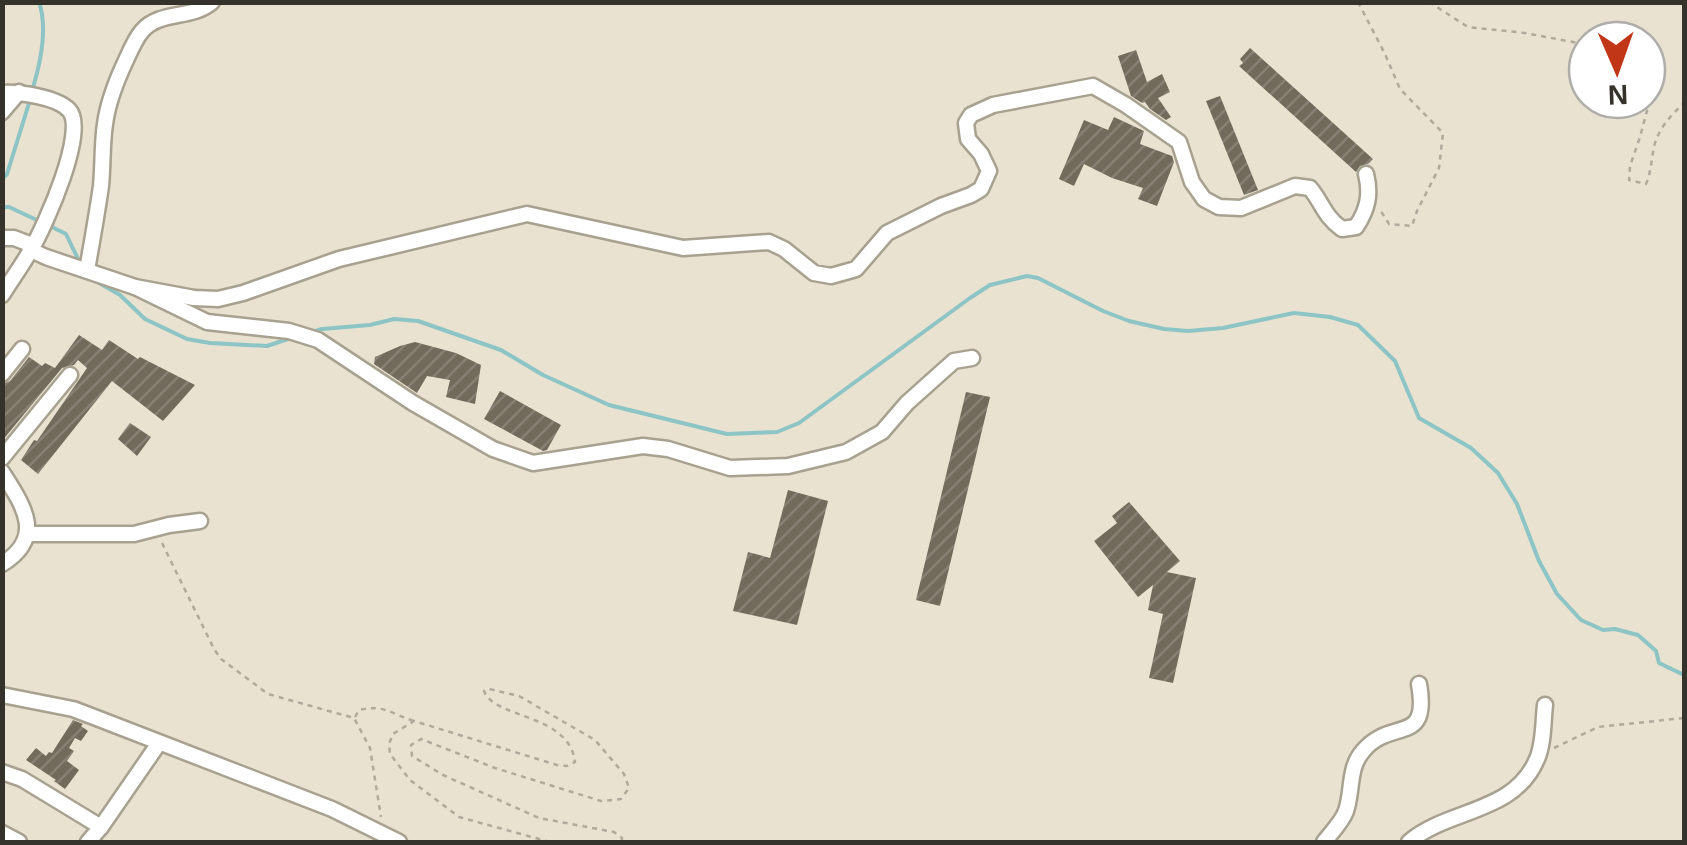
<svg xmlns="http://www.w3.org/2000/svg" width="1687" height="845" viewBox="0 0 1687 845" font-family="Helvetica,sans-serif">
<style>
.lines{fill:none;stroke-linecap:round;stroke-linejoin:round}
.stream{stroke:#8dc4c5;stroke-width:4}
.building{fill:url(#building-hatch)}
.minor-casing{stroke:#a8a190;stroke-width:19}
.path{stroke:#b0aa9c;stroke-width:2.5;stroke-dasharray:5 5;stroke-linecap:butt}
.minor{stroke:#fff;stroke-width:14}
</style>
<defs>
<pattern id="building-hatch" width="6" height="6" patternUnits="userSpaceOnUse" patternTransform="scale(2.5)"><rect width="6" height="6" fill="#726b5b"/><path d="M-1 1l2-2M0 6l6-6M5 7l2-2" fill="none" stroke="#868174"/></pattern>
</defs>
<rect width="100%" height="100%" fill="#e9e2d0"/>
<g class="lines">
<!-- stream -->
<g class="stream">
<path d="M 32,91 C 40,65 48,28 39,2"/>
<polyline points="2,179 7,174 30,100"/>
<polyline points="2,207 9,207 41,222"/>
<polyline points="50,226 66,234 80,263"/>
<polyline points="87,276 120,295 145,319 187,339 210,343 267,346 291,338"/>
<polyline points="309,333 322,329 370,325 394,319 418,321 501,350 543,375 609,405 727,434 777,432 799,423 970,298 990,285 1027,276 1038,278 1103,311 1129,321 1164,329 1188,331 1223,328 1294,313 1330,317 1358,325 1395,361 1419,418 1471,448 1498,473 1517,504 1539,561 1557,594 1581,620 1603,630 1615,629 1638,635 1656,651 1659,663 1684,675"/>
</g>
</g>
<!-- building -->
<g class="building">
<polygon points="1250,48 1373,159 1368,164 1360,166 1356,172 1239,66 1243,63 1240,59"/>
<polygon points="1136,50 1147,82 1162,74 1170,92 1158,98 1171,117 1166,120 1150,109 1145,102 1142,103 1131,96 1118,56"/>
<polygon points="1220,96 1258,190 1244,195 1206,101"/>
<polygon points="1114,117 1144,131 1140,144 1172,156 1174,162 1157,206 1138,199 1143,188 1112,178 1084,164 1074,186 1059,179 1084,120 1108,130"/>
<polygon points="79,335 102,350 109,340 138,359 140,357 195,385 163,421 112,381 38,474 21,460 34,440 37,441 87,368 78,360 74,365 62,368 2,441 2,384 10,381 29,357 42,366 45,363 55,368"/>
<polygon points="415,342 456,353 481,365 475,404 446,397 450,380 427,376 417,393 374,364 375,357 400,346"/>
<polygon points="500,391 561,425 547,450 543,451 484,419"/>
<polygon points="966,392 990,397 940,606 916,600"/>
<polygon points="130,423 151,437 137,456 118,439"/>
<polygon points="788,490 828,501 797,625 733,611 748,552 770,558"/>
<polygon points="1129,502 1180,561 1167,572 1196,578 1173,683 1149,678 1163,614 1148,610 1153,585 1138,597 1094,541 1117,523 1112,516"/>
<polygon points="73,720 83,724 81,726 88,731 81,741 75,738 69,748 74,751 67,761 79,770 65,789 54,781 56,780 26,760 36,748 46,756 49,752 52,753"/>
</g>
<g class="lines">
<!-- minor casing -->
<g class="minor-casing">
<g id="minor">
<path d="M 2,93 C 20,92 57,97 69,110 C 88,130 45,226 32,248 C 23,264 12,279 2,295"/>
<polyline points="2,112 19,92"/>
<polyline points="2,238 14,238 27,243 31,250 46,257 135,287 207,322 289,331 318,340 413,403 493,449 533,463 643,446 668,449 730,468 788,466 846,452 882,432 907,403 954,361 972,358"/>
<path d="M 87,270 C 92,242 97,214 101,186 C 103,165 102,144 105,124 C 108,101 117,79 127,58 C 131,49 136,38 142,31 C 160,10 191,20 212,2"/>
<path d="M 135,287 L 194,298 L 218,299 L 243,293 L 339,259 L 527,214 L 683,248 L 769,242 L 784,249 L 814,273 L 831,276 L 856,269 L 887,233 L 941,206 L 971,195 L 981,189 L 989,171 L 981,154 L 968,139 L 966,123 L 971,115 L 993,105 L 1093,86 L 1126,105 L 1179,142 L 1192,182 L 1204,199 L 1219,207 L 1241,208 L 1295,186 L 1310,188 C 1323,204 1324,216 1342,229 L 1356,227 C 1368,209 1371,194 1366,174"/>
<polyline points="2,374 22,349"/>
<polyline points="2,458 70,375"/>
<path d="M 2,472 C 23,505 46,537 2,564"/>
<polyline points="28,534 134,534 169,525 200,521"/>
<polyline points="2,695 73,709 94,717 332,809 399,842"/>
<polyline points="2,772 22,779 101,827"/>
<polyline points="2,833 19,842"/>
<polyline points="88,842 101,827 159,743"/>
<path d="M 1324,842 C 1331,833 1342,822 1346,811 C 1353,790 1348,768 1363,751 C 1391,717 1430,747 1419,684"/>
<path d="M 1409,842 C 1449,808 1514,814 1537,759 C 1544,743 1543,722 1545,705"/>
</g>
</g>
<!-- path -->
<g class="path">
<polyline points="1358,2 1385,54 1400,89 1443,133 1439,168 1417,211 1412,226 1389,224 1379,208"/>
<polyline points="1429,2 1468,27 1525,33 1578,43 1587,48"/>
<path d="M 1647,83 L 1653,88 L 1640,137 L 1630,166 L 1629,180 L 1646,184 C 1652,170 1651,158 1655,143 C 1660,127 1672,114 1684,103"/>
<polyline points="162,543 214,649 221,659 268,694 354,718 370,748 381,817"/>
<path d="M 355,717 L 359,710 C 384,704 391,714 414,721"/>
<polyline points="1554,748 1598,727 1684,718"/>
<path d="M 550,842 L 459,817 L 410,780 L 390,754 L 389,744 L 393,734 L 414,721 L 557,765 L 567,766 L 575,762 C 569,713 494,719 484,691 L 489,689 L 519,696 L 595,740 L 624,774 L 629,788 L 621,799 L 601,801 L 495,768 L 421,739 L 411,745 L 412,756 L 443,775 L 539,818 L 614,832 L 622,838 L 622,842"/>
</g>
<!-- minor -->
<use href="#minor" class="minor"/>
</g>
<!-- border -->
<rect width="1687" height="845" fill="none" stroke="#35322b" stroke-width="10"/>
<!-- north arrow -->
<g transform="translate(1617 70) rotate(178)"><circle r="48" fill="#ffffff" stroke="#aeadaa" stroke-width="2.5"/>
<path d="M0-8L18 38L0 25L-18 38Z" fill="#c13616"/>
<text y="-15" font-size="28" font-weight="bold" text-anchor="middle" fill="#35322b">N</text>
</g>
</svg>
